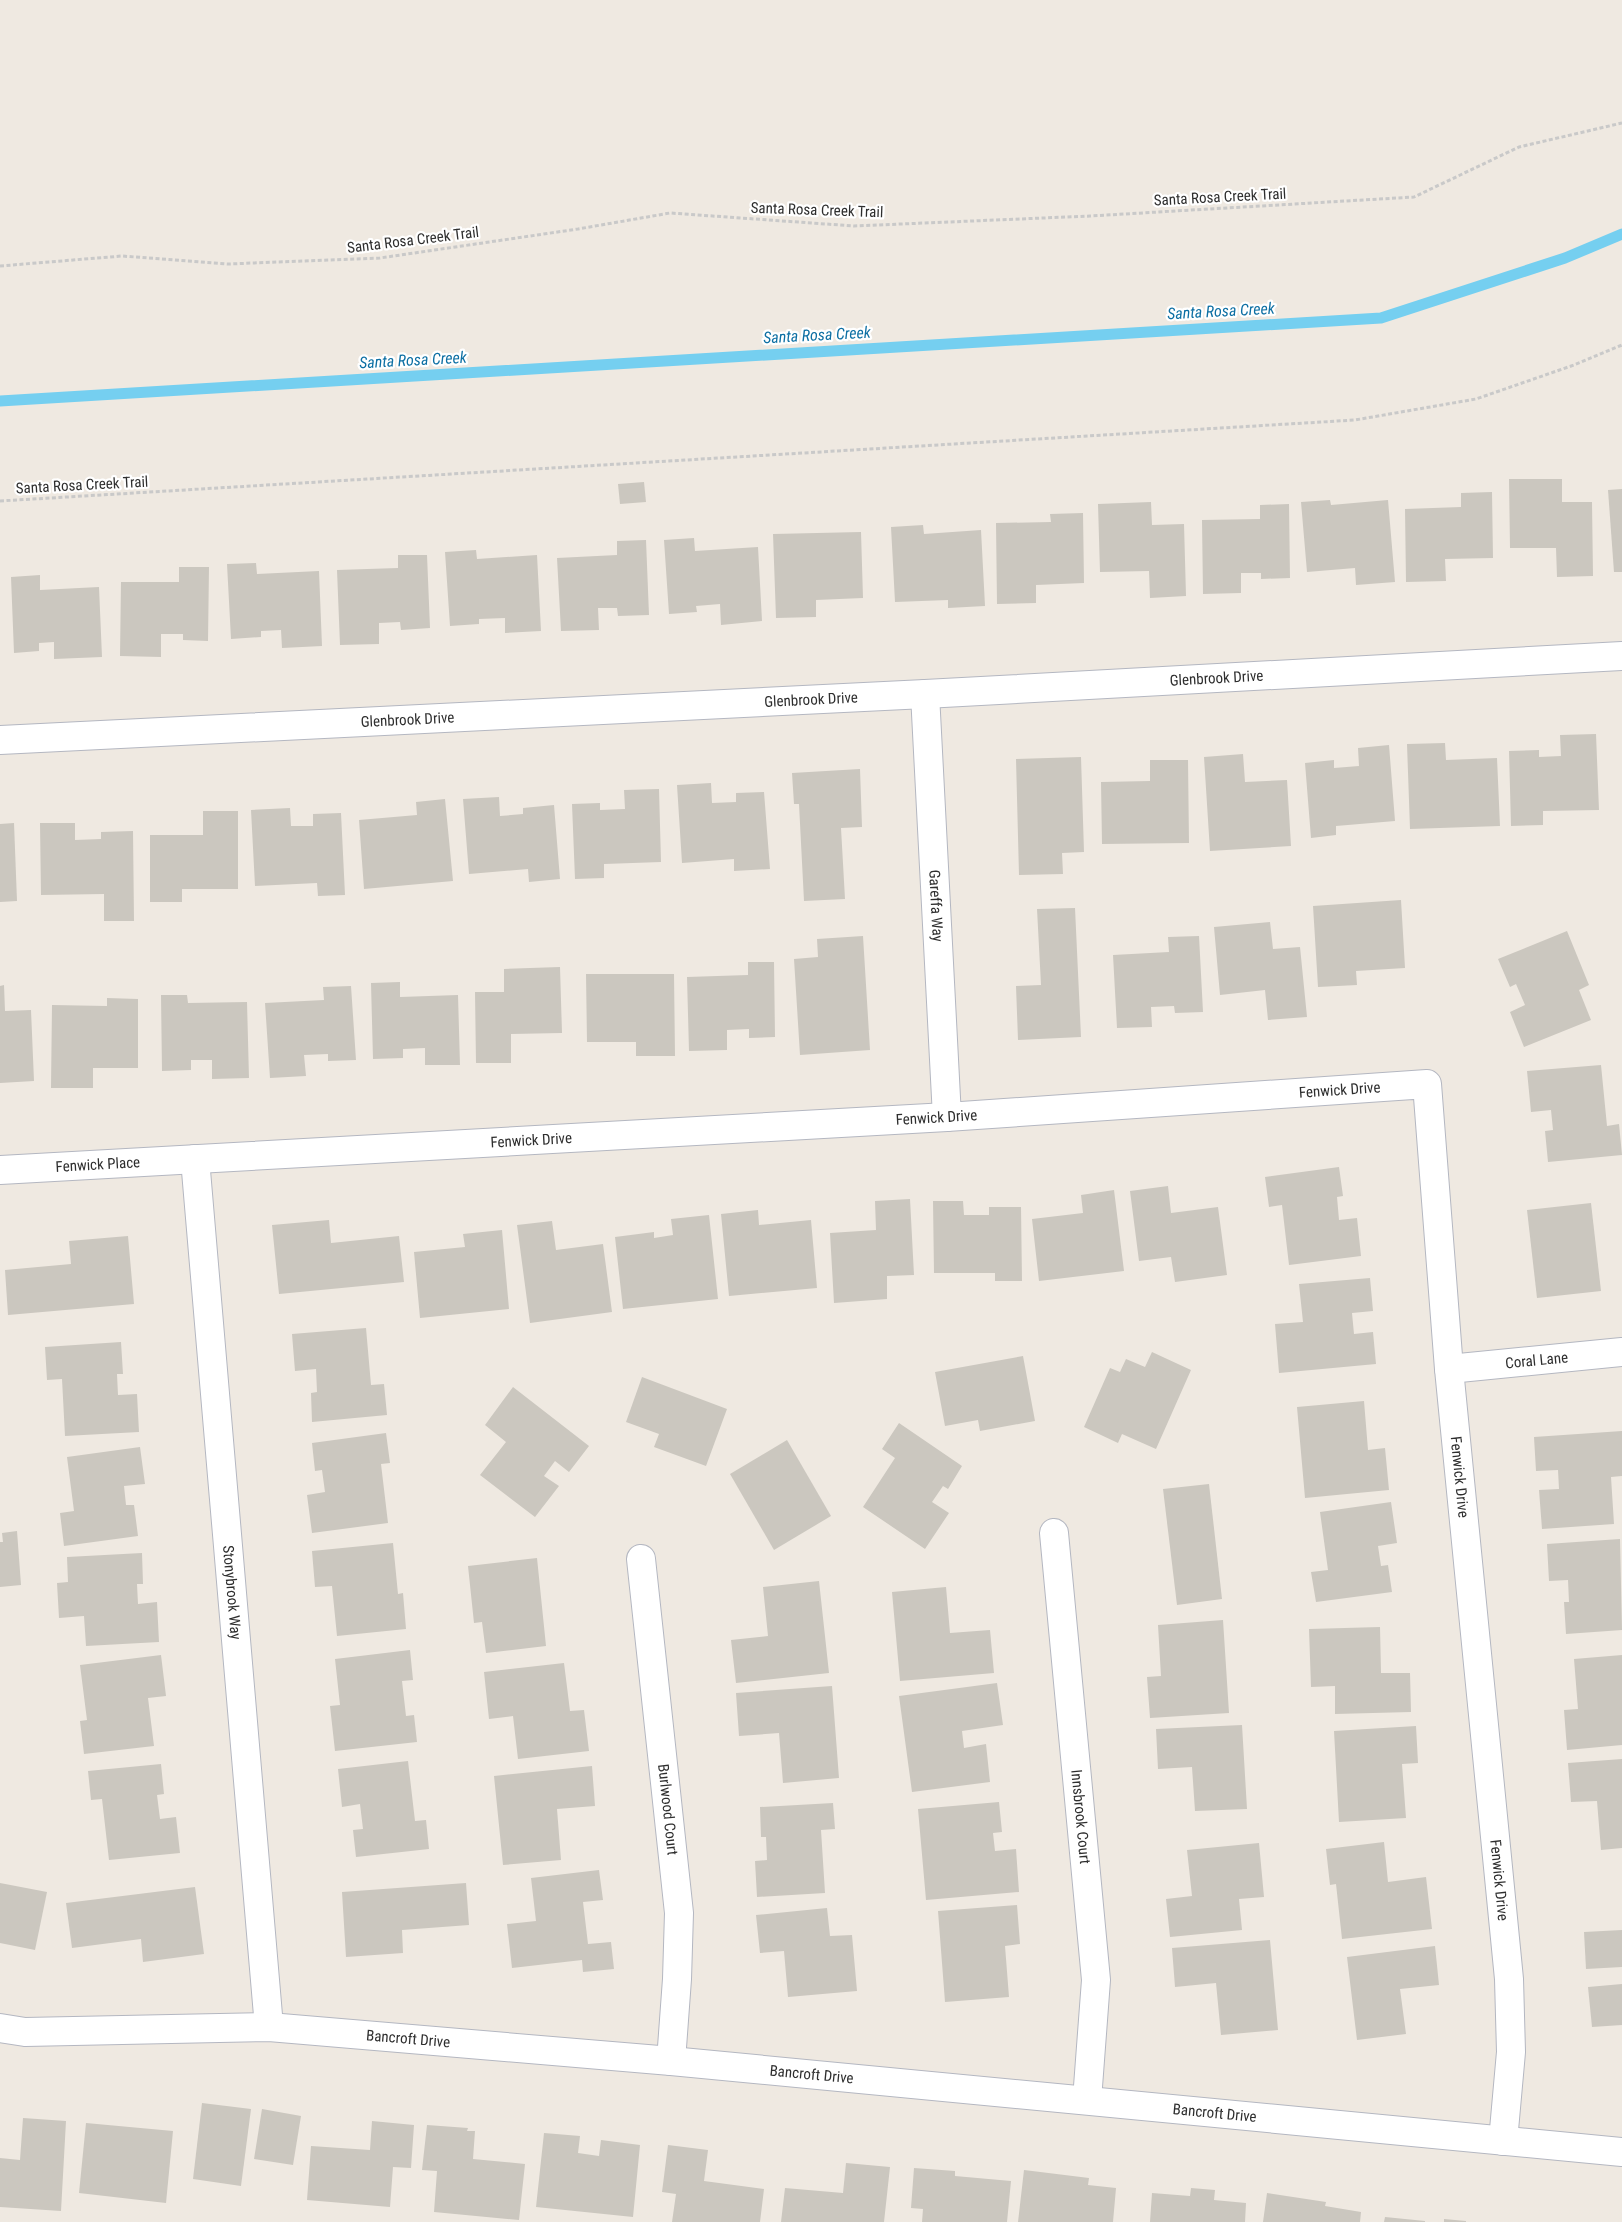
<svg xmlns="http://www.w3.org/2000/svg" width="1622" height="2222" viewBox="0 0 1622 2222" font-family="'Roboto Condensed',sans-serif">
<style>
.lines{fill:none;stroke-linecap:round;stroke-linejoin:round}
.stream{stroke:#75cff0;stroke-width:11}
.building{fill:#cbc7bf}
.minor-casing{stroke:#b4b7c1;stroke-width:30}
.path{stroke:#c9c9c9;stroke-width:3;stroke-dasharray:4 2.5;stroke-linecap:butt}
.minor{stroke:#fff;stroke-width:28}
.labels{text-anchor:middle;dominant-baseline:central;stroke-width:4.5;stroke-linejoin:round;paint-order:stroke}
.street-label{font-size:15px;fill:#2e2e2e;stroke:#fff}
.water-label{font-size:16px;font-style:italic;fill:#0d6fa3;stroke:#fff}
</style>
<rect width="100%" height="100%" fill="#efe9e1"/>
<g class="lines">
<!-- stream -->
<polyline class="stream" points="0,401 1381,318 1565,258 1622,234"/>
</g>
<!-- building -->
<g class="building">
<polygon points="1509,479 1562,479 1562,502 1592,502 1593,576 1557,577 1556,548 1510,548"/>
<polygon points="644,482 646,502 620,504 618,484"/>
<polygon points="1622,489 1622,572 1614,572 1608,490"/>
<polygon points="1492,492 1493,558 1445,559 1446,581 1406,582 1405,509 1461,507 1461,493"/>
<polygon points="1330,500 1331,505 1388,500 1395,582 1356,585 1355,568 1307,572 1301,502"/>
<polygon points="1151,502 1152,525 1184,524 1186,596 1150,598 1149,571 1100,572 1098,504"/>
<polygon points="1289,504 1290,578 1261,579 1261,573 1241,573 1241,593 1203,594 1202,520 1260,519 1260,505"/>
<polygon points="1083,513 1084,583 1036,585 1036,603 997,604 996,523 1051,522 1050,514"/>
<polygon points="923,525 924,534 981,530 985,606 948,608 948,600 895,602 891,527"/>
<polygon points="861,532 863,598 816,600 816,617 776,618 773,534"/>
<polygon points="694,538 695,551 758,547 762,621 721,625 720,604 696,606 697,612 669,614 664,540"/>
<polygon points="646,540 649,615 618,616 617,608 598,608 599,630 561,631 557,558 617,555 617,541"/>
<polygon points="476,550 477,559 537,555 541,631 505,633 505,618 479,619 479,624 450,626 445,552"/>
<polygon points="398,555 427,555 430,628 401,630 400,622 379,623 379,644 340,645 337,570 398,568"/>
<polygon points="256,563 257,574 319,571 322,646 282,648 281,630 261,631 261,637 231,639 227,564"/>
<polygon points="179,567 209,567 208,641 183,640 183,634 161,634 161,657 120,656 121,582 179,582"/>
<polygon points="40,575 40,590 99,587 102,657 54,659 54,642 39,643 39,651 14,653 11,577"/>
<polygon points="1596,734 1599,810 1543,811 1543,825 1511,826 1509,751 1539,750 1539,757 1561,756 1560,735"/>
<polygon points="1445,743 1446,760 1497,758 1500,826 1410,829 1407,744"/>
<polygon points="1389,745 1395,821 1336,826 1336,835 1311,838 1305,763 1334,760 1334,768 1359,766 1358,748"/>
<polygon points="1243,754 1245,782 1287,780 1291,846 1210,851 1204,757"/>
<polygon points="1081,757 1084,852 1062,853 1063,874 1019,875 1016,759"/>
<polygon points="1150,760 1188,760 1189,843 1102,844 1101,782 1150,781"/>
<polygon points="860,769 862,827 841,828 845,899 804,901 799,804 794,804 792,773"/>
<polygon points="711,783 712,803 736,802 736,793 764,792 770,869 734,871 734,859 682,863 677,785"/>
<polygon points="659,789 661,862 604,864 604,878 575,879 572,804 600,803 600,810 625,809 624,790"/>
<polygon points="499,797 500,816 523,814 523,808 554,805 560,879 529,882 528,869 469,874 463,799"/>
<polygon points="445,799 453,881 364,889 359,820 417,815 416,802"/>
<polygon points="290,808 291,826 313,826 313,814 341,813 345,895 318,896 317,883 255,886 251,810"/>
<polygon points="203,811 238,811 238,889 182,889 182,902 150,902 150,835 203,835"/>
<polygon points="14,823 17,901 0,902 0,824"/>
<polygon points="40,823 75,823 75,840 101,839 101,832 133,831 134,921 104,921 104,894 41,895"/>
<polygon points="1401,900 1405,968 1356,971 1357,985 1318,987 1313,906"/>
<polygon points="1075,908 1081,1037 1018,1040 1016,986 1041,985 1037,909"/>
<polygon points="1270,922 1273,949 1300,947 1307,1017 1268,1020 1265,990 1220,995 1214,927"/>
<polygon points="1567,931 1589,985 1579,990 1591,1020 1524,1047 1510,1012 1525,1005 1516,984 1510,987 1498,959"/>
<polygon points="863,936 870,1050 800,1055 794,959 818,957 817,939"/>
<polygon points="1199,936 1203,1012 1175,1013 1174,1006 1151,1007 1152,1027 1117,1028 1113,955 1169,952 1168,937"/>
<polygon points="748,962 774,962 775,1037 749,1038 749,1029 727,1030 727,1050 689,1051 687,977 748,975"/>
<polygon points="560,967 562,1033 511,1034 511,1063 476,1063 475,992 504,992 504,969"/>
<polygon points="586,974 674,974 675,1056 636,1056 636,1042 587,1042"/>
<polygon points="400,982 400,997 458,995 460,1065 425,1065 425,1048 403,1049 403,1058 373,1059 371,983"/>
<polygon points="4,985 5,1011 31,1010 34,1081 0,1083 0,986"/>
<polygon points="351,986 356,1060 328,1061 328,1054 304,1055 306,1076 270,1078 265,1003 324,1000 323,987"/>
<polygon points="161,995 187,995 188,1003 247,1002 249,1078 212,1079 212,1060 191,1060 191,1070 162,1071"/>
<polygon points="107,998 138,999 138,1068 93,1068 93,1088 51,1088 52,1005 107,1006"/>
<polygon points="1601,1065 1607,1126 1619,1124 1622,1155 1548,1162 1545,1131 1553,1130 1551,1110 1531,1112 1527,1071"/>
<polygon points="1339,1167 1343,1196 1337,1197 1339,1220 1357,1218 1361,1256 1289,1265 1282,1205 1269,1207 1265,1177"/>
<polygon points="1168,1186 1171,1213 1218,1207 1227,1275 1175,1282 1171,1257 1139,1261 1130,1191"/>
<polygon points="1114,1190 1124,1271 1039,1281 1032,1219 1083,1213 1081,1195"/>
<polygon points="910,1199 914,1275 887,1276 887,1299 834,1303 830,1233 876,1230 875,1201"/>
<polygon points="933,1201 963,1201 964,1215 989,1215 989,1207 1021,1207 1022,1281 995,1281 995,1273 934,1273"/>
<polygon points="1591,1203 1601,1291 1537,1298 1527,1210"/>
<polygon points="758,1210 759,1225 811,1220 817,1288 729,1296 721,1214"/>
<polygon points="709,1215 718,1299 623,1309 615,1237 654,1232 654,1238 673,1235 671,1219"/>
<polygon points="329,1220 331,1243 399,1236 404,1282 279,1294 272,1225"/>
<polygon points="552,1221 556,1250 603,1244 612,1312 530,1323 517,1225"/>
<polygon points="502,1230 509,1309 420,1318 414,1252 465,1247 463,1234"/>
<polygon points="128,1236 134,1304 8,1315 5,1270 71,1264 69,1241"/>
<polygon points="1370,1278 1373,1311 1352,1313 1354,1334 1373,1332 1376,1364 1279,1373 1275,1324 1303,1322 1299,1284"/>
<polygon points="366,1328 371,1385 384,1384 387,1415 312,1422 311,1393 317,1392 316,1369 295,1371 292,1334"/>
<polygon points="121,1342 123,1374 117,1374 118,1395 137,1394 139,1432 65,1436 62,1379 47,1380 45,1347"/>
<polygon points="1152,1352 1191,1370 1156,1449 1122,1434 1118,1443 1084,1427 1110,1368 1120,1372 1126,1359 1145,1367"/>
<polygon points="1023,1356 1035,1421 980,1431 978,1420 945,1426 935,1372"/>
<polygon points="642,1377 727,1409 706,1466 654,1447 659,1434 626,1422"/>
<polygon points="513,1387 589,1446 569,1472 555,1461 544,1476 559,1486 535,1517 480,1475 506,1442 485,1425"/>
<polygon points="1364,1401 1368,1450 1385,1448 1389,1490 1305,1498 1297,1407"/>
<polygon points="899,1423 962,1466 948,1489 943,1486 932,1502 949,1513 925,1549 863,1507 895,1458 882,1449"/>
<polygon points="1622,1431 1622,1476 1611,1477 1614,1524 1542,1529 1539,1490 1559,1489 1558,1470 1536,1471 1534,1437"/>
<polygon points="386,1433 390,1463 381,1464 388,1523 312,1533 307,1495 325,1492 322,1470 315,1471 312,1443"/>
<polygon points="787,1440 831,1516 774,1550 730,1474"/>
<polygon points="140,1447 145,1484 124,1486 126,1505 134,1505 138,1536 64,1546 60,1513 74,1511 67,1457"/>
<polygon points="1209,1484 1222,1599 1177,1605 1163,1489"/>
<polygon points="1391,1502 1397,1543 1378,1546 1381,1566 1388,1565 1392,1592 1316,1602 1311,1572 1328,1570 1320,1512"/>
<polygon points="17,1531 21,1585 0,1587 0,1542 3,1542 2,1533"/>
<polygon points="1620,1539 1622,1630 1566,1634 1564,1602 1569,1602 1568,1580 1549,1581 1547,1544"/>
<polygon points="393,1543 398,1594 403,1593 406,1629 337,1636 332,1586 315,1587 312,1551"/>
<polygon points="142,1553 143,1584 137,1584 138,1604 157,1602 159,1642 86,1646 84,1616 59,1618 57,1583 68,1582 67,1557"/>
<polygon points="537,1558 546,1646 486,1653 482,1622 474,1623 468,1566"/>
<polygon points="819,1581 829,1673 736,1683 731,1640 768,1636 763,1587"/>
<polygon points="946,1587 950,1633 990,1630 994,1673 900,1681 892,1592"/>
<polygon points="1223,1620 1229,1713 1150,1718 1147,1677 1161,1676 1158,1625"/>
<polygon points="1380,1627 1381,1673 1410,1673 1411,1712 1335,1714 1335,1686 1311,1687 1309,1629"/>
<polygon points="410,1650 413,1680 402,1681 406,1716 414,1715 417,1742 335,1751 330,1706 340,1705 335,1659"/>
<polygon points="161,1655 166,1696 148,1698 154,1746 84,1754 80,1721 87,1720 80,1665"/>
<polygon points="1622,1655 1622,1745 1567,1750 1564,1710 1578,1709 1574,1659"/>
<polygon points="564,1663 570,1711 584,1710 589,1751 518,1759 513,1716 489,1719 484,1672"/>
<polygon points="997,1683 1003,1725 962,1731 964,1748 986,1744 990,1782 912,1792 899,1696"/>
<polygon points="832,1686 839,1778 783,1783 779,1733 739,1736 736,1693"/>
<polygon points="1242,1725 1247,1809 1195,1811 1192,1767 1158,1769 1156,1729"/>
<polygon points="1416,1726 1418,1763 1402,1764 1406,1818 1339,1822 1334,1731"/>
<polygon points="1622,1759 1622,1848 1601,1850 1597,1801 1571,1802 1568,1763"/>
<polygon points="408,1761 415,1821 426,1820 429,1849 356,1857 353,1830 363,1829 360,1804 342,1807 338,1769"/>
<polygon points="161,1764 164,1794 157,1795 160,1819 176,1817 180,1853 109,1860 102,1799 91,1800 88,1771"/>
<polygon points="592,1766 595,1806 557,1809 561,1860 503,1865 494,1776"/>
<polygon points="999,1802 1002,1832 993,1833 995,1851 1016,1849 1019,1892 926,1900 918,1809"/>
<polygon points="833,1803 835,1829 821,1830 825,1893 757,1897 755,1861 767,1860 766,1837 761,1837 760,1807"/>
<polygon points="1384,1842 1388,1882 1426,1877 1432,1929 1342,1939 1336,1884 1330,1885 1326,1849"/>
<polygon points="1259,1843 1264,1897 1239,1899 1242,1930 1170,1937 1166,1899 1192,1896 1187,1850"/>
<polygon points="599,1870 603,1900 583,1902 588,1944 611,1942 614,1969 583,1972 582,1960 512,1968 507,1924 536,1921 531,1878"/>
<polygon points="0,1883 47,1892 35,1950 0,1943"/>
<polygon points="466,1883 469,1925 402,1930 403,1953 346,1957 342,1892"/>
<polygon points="195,1887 204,1954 143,1962 141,1939 72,1948 66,1903"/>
<polygon points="1017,1905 1020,1944 1005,1946 1009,1997 945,2002 938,1911"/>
<polygon points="827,1908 830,1936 852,1935 857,1991 788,1997 784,1951 760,1953 756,1915"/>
<polygon points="1622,1930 1622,1967 1586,1969 1584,1932"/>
<polygon points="1270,1940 1278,2030 1221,2035 1216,1983 1175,1987 1172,1948"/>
<polygon points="1435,1946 1439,1985 1400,1989 1406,2034 1357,2040 1347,1957"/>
<polygon points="1622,1984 1622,2025 1592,2027 1588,1987"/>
<polygon points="202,2103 251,2109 241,2186 193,2179"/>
<polygon points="262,2109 301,2116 293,2165 254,2159"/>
<polygon points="23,2118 66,2121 61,2211 0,2207 0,2158 20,2160"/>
<polygon points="372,2121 414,2125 411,2168 393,2167 390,2207 307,2200 311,2146 370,2150"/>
<polygon points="86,2123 173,2131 166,2203 79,2193"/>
<polygon points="427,2125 468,2128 467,2131 475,2131 473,2159 525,2164 519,2220 434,2212 437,2171 422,2170"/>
<polygon points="544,2133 580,2136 578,2153 599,2156 601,2140 640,2145 633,2217 536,2207"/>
<polygon points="668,2145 708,2150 704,2181 764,2189 760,2222 672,2222 676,2194 662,2192"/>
<polygon points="846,2163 890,2167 884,2222 781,2222 785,2188 843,2193"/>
<polygon points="914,2168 955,2171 955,2176 1011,2181 1007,2222 922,2222 923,2209 911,2208"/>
<polygon points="1024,2170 1089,2178 1088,2185 1116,2188 1113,2222 1018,2222"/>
<polygon points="1191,2188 1215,2190 1214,2200 1246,2203 1245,2222 1150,2222 1152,2193 1190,2196"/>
<polygon points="1267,2193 1326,2202 1325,2206 1361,2212 1360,2222 1263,2222"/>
<polygon points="1385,2217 1425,2221 1425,2222 1384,2222"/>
<polygon points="1444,2219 1466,2221 1466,2222 1444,2222"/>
</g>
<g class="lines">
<!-- minor casing -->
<g class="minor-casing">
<g id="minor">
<path id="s1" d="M 925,694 L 947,1117"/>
<path id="s2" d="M 0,740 L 925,694 L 1622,656"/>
<path id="s3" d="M 195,1159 L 269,2027"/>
<path id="s4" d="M 0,1170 L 947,1117 L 1427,1084 L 1449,1369 L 1509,1979 L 1511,2052 L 1503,2141"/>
<path id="s5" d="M 1449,1369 L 1622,1352"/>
<path id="s6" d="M 1054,1533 L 1096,1980 L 1087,2100"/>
<path id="s7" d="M 641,1559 L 679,1913 L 677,1979 L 671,2061"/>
<path id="s8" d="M 0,2028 L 25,2032 L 269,2027 L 671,2061 L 1622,2152"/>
</g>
</g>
<!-- path -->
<g class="path">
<polyline points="0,266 122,256 228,264 380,258 578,229 670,213 854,226 1090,216 1414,197 1519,147 1622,123"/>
<polyline points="0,501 1355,420 1476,399 1574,365 1622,345"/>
</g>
<!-- minor -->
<use href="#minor" class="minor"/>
</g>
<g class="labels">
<!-- street labels -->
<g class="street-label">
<text transform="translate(1220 197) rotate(-3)">Santa Rosa Creek Trail</text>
<text transform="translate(817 210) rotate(2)">Santa Rosa Creek Trail</text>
<text transform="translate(413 240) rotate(-7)">Santa Rosa Creek Trail</text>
<text transform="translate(82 485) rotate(-3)">Santa Rosa Creek Trail</text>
<text stroke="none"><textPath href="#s2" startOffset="1218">Glenbrook Drive</textPath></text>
<text stroke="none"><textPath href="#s2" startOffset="812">Glenbrook Drive</textPath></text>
<text stroke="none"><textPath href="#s2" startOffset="408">Glenbrook Drive</textPath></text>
<text stroke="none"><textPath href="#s1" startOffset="212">Gareffa Way</textPath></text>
<text stroke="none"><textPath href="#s4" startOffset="1342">Fenwick Drive</textPath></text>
<text stroke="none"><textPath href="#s4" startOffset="938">Fenwick Drive</textPath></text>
<text stroke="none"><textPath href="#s4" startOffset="532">Fenwick Drive</textPath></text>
<text stroke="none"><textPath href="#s4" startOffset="98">Fenwick Place</textPath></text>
<text stroke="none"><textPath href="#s5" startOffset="88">Coral Lane</textPath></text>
<text stroke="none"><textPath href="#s4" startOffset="1824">Fenwick Drive</textPath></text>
<text stroke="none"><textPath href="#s3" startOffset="435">Stonybrook Way</textPath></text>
<text stroke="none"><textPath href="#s7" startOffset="252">Burlwood Court</textPath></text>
<text stroke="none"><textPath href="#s6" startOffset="285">Innsbrook Court</textPath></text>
<text stroke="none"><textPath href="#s4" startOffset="2229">Fenwick Drive</textPath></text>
<text stroke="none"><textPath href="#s8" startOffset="409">Bancroft Drive</textPath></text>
<text stroke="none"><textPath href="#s8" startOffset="814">Bancroft Drive</textPath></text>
<text stroke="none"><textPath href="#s8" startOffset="1219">Bancroft Drive</textPath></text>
</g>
<!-- water labels -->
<g class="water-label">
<text transform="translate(1221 311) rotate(-3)">Santa Rosa Creek</text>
<text transform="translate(817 335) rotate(-3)">Santa Rosa Creek</text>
<text transform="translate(413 360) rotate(-3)">Santa Rosa Creek</text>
</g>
</g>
</svg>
